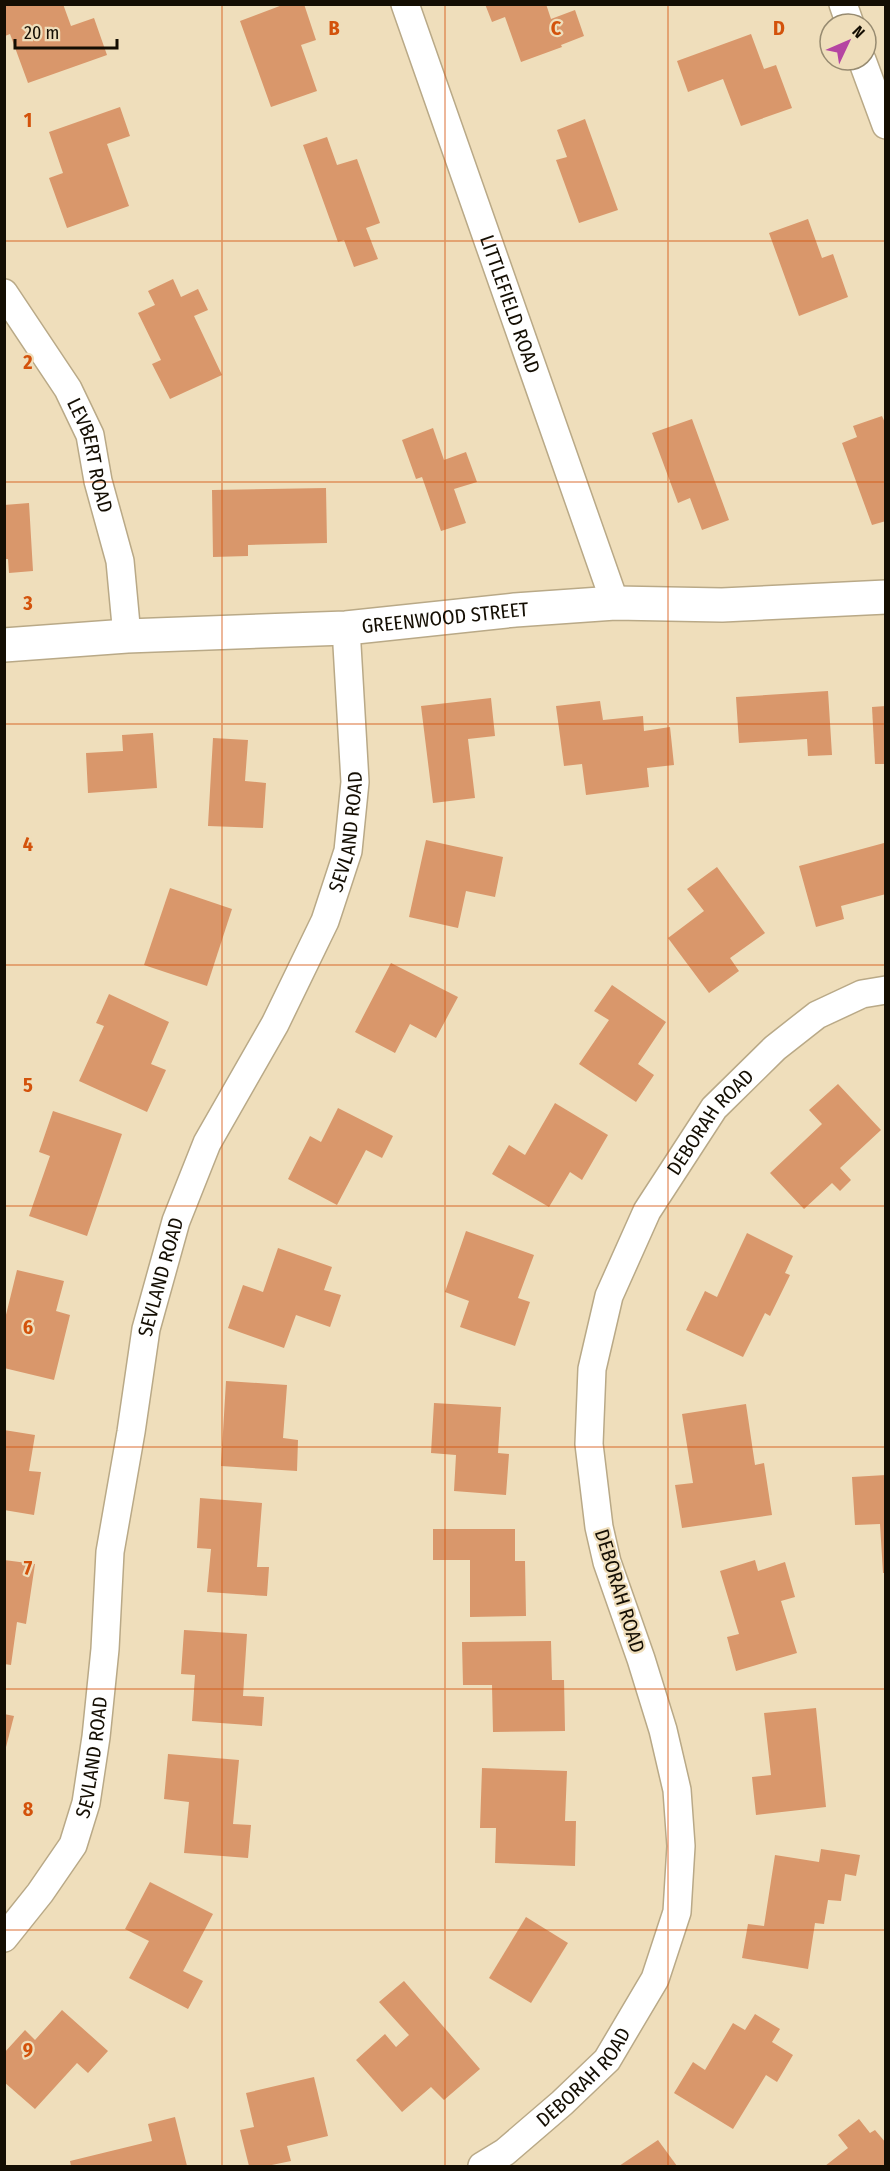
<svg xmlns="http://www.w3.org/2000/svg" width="890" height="2171" viewBox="0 0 890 2171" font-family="'Fira Sans Condensed',sans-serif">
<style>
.building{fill:#d9976b}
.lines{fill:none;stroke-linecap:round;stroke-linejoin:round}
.minor-casing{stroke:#b9a987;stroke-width:30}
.tertiary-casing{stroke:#b9a987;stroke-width:36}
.minor{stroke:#fff;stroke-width:27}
.tertiary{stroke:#fff;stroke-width:33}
.grid{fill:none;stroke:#d3520b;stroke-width:1.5;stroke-opacity:0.55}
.labels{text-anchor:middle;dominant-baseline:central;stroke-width:4.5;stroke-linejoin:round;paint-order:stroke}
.street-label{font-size:20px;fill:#140e03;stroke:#efdebb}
.grid-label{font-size:20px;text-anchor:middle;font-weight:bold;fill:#d3520b;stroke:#efdebb;stroke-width:4.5;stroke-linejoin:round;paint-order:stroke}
</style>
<rect width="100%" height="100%" fill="#efdebb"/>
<!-- building -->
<g class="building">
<polygon points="4,4 63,4 71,26 94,18 107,55 28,83 10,34 5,36 4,34"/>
<polygon points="285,4 304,4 316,40 301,45 317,91 271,107 240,21"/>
<polygon points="485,4 546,4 551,19 575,10 584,36 561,45 562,47 521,62 505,17 492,22"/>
<polygon points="751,34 764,69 776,65 792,108 741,126 723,79 688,92 677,61"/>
<polygon points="120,107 130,136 107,144 129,206 67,228 49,178 63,173 49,132"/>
<polygon points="585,119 618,210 579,223 556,160 567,157 557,130"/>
<polygon points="327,137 337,165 357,159 380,223 366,228 378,259 354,267 344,240 338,242 303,145"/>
<polygon points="808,219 822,258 833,254 848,297 799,316 769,233"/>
<polygon points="173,279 181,297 198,289 208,310 194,316 222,375 170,399 152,364 161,360 138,313 155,305 148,291"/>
<polygon points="882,416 886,425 886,521 872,525 842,443 857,437 853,426"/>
<polygon points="692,419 729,520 702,530 690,498 678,503 652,433"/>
<polygon points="433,428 444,460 466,452 477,482 454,489 466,523 441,531 422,477 416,479 402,440"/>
<polygon points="326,488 327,543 248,545 248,556 213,557 212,490"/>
<polygon points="29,503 33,571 9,573 8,559 4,559 4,505"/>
<polygon points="828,691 832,755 808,756 807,739 739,743 736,697"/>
<polygon points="491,698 495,736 468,739 475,798 433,803 421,706"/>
<polygon points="600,701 603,720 643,716 644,731 670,727 674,765 647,768 649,787 586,795 582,764 564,766 556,706"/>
<polygon points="886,706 886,764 875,764 872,707"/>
<polygon points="153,733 157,788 88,793 86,753 123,751 122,735"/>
<polygon points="213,738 248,740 245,781 266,783 263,828 208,826"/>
<polygon points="426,840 503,857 495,897 466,891 458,928 409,917"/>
<polygon points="884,843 886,850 886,894 841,906 844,919 816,927 799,866"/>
<polygon points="717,867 765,933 730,958 739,971 709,993 668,938 704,911 687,889"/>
<polygon points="170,888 232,909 207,986 144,965"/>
<polygon points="391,963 458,997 436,1038 410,1024 395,1053 355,1032"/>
<polygon points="612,985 666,1022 638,1064 654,1075 636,1102 579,1064 609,1020 594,1011"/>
<polygon points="109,994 169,1022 151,1064 166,1070 147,1112 79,1081 104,1026 96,1023"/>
<polygon points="838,1084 881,1130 840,1168 851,1180 840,1191 832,1183 804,1209 770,1173 822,1124 809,1110"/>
<polygon points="555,1103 608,1135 582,1180 570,1172 549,1207 492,1174 509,1145 525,1155"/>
<polygon points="338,1108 393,1136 382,1158 366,1150 337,1205 288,1179 310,1136 321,1142"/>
<polygon points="53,1111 122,1134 87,1236 29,1216 50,1156 39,1152"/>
<polygon points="466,1231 534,1255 518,1298 530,1302 515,1346 460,1327 469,1301 445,1292"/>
<polygon points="747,1233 793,1256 785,1273 790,1275 770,1316 765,1313 743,1357 686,1330 705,1291 717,1297"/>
<polygon points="278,1248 332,1267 324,1290 341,1295 330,1327 296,1315 284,1348 228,1328 243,1285 263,1292"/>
<polygon points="17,1270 64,1281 56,1311 70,1315 54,1380 4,1368 4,1323"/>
<polygon points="226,1381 287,1385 283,1438 298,1440 297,1471 221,1466"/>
<polygon points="434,1403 501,1407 498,1453 509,1454 506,1495 454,1491 456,1455 431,1453"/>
<polygon points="746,1404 755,1465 764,1463 772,1515 682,1528 675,1485 693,1483 682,1414"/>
<polygon points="4,1430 35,1435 29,1471 41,1472 34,1515 4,1510"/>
<polygon points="886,1475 886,1573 883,1573 880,1524 855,1525 852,1477"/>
<polygon points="200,1498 262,1503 257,1567 269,1567 267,1596 207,1592 211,1549 197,1548"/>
<polygon points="433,1529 515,1529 515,1561 525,1561 526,1616 470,1617 470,1560 433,1560"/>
<polygon points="4,1560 35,1564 26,1624 17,1622 11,1665 4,1664"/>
<polygon points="755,1560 758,1571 785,1562 795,1597 781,1601 797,1653 736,1671 727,1637 739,1634 720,1571"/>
<polygon points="184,1630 247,1634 243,1696 264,1697 262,1726 192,1721 195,1675 181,1674"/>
<polygon points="551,1641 552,1680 564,1680 565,1731 493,1732 492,1685 463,1685 462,1642"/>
<polygon points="816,1708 826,1807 756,1815 752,1777 771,1775 764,1713"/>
<polygon points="4,1714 14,1716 5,1751 4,1751"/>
<polygon points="168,1754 239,1760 233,1824 251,1825 248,1858 184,1853 189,1802 164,1799"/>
<polygon points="482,1768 567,1771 565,1821 576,1821 575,1866 495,1863 496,1828 480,1828"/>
<polygon points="821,1849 860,1855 856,1876 845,1874 841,1901 828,1900 824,1924 815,1923 808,1969 742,1958 748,1924 764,1926 775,1855 819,1862"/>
<polygon points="150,1882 213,1914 183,1971 203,1981 188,2009 129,1978 149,1941 125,1929"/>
<polygon points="526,1917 568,1943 531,2003 489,1978"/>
<polygon points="404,1981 480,2069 444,2100 431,2087 402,2112 356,2060 385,2034 396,2047 409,2035 379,2002"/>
<polygon points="62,2010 108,2051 88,2073 77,2063 35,2109 4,2082 4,2053 25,2030 35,2040"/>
<polygon points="755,2014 780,2029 772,2042 793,2055 777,2082 766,2075 733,2129 674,2093 693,2062 705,2070 733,2023 745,2030"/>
<polygon points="314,2077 328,2136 287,2146 291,2161 267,2166 249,2166 240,2130 254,2127 246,2093"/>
<polygon points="175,2117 187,2166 71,2166 70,2161 152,2141 148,2124"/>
<polygon points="859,2119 870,2133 875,2130 886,2143 886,2166 825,2166 848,2148 838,2135"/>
<polygon points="658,2140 677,2166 619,2166"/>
</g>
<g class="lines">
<!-- minor casing -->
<g class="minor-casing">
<g id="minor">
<path id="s1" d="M 405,4 L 615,603"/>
<polyline points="843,4 850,24"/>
<polyline points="862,60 886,125"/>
<path id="s2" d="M 4,293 L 68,389 L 90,435 L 98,481 L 120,561 L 127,636"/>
<path id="s3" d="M 4,1938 L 40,1893 L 73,1845 L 86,1803 L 96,1737 L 105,1649 L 110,1552 L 131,1432 L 146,1329 L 176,1221 L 207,1143 L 275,1024 L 325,921 L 348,851 L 355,782 L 346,628"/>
<path id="s4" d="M 482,2166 L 505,2152 L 562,2103 L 607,2060 L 655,1979 L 677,1912 L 681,1846 L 677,1790 L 663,1730 L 641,1659 L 607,1562 L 599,1527 L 589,1444 L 592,1369 L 609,1296 L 647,1211 L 714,1108 L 775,1048 L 817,1015 L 862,994 L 886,990"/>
</g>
</g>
<!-- tertiary casing -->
<g class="tertiary-casing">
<g id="tertiary">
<path id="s5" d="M 4,645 L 127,636 L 346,628 L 515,610 L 615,603 L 722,605 L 886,597"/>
</g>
</g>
<!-- minor -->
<use href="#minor" class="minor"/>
<!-- tertiary -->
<use href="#tertiary" class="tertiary"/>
</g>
<!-- grid -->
<path class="grid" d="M 222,4 L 222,2166M 445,4 L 445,2166M 668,4 L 668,2166M 4,241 L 886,241M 4,482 L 886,482M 4,724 L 886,724M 4,965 L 886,965M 4,1206 L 886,1206M 4,1447 L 886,1447M 4,1689 L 886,1689M 4,1930 L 886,1930"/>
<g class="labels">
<!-- street labels -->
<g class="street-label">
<text stroke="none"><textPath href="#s1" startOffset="318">LITTLEFIELD ROAD</textPath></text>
<text stroke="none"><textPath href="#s2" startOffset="186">LEVBERT ROAD</textPath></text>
<text stroke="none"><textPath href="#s5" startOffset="442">GREENWOOD STREET</textPath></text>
<text stroke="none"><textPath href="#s3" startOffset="1178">SEVLAND ROAD</textPath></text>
<text stroke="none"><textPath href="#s4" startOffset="1162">DEBORAH ROAD</textPath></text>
<text stroke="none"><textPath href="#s3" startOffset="692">SEVLAND ROAD</textPath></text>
<text transform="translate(620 1591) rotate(73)">DEBORAH ROAD</text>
<text stroke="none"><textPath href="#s3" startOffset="206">SEVLAND ROAD</textPath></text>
<text stroke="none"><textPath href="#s4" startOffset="136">DEBORAH ROAD</textPath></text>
</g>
</g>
<g class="grid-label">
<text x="334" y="35">B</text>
<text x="556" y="35">C</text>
<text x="779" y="35">D</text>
<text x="28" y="127">1</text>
<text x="28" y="369">2</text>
<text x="28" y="610">3</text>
<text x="28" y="851">4</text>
<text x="28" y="1092">5</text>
<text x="28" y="1334">6</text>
<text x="28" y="1575">7</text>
<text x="28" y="1816">8</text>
<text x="28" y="2057">9</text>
</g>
<!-- border -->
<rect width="890" height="2171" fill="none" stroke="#140e03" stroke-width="12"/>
<!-- north arrow -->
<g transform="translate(848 42) rotate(46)"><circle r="28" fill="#efdebb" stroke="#978b71" stroke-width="1.5"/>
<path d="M0-4.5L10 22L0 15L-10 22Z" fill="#b545a2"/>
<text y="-9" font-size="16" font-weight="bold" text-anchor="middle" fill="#140e03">N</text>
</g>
<!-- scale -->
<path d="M15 39v9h102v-9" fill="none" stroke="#140e03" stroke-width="3"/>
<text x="24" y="39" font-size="18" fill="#140e03" stroke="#efdebb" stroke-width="4.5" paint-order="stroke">20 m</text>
</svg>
